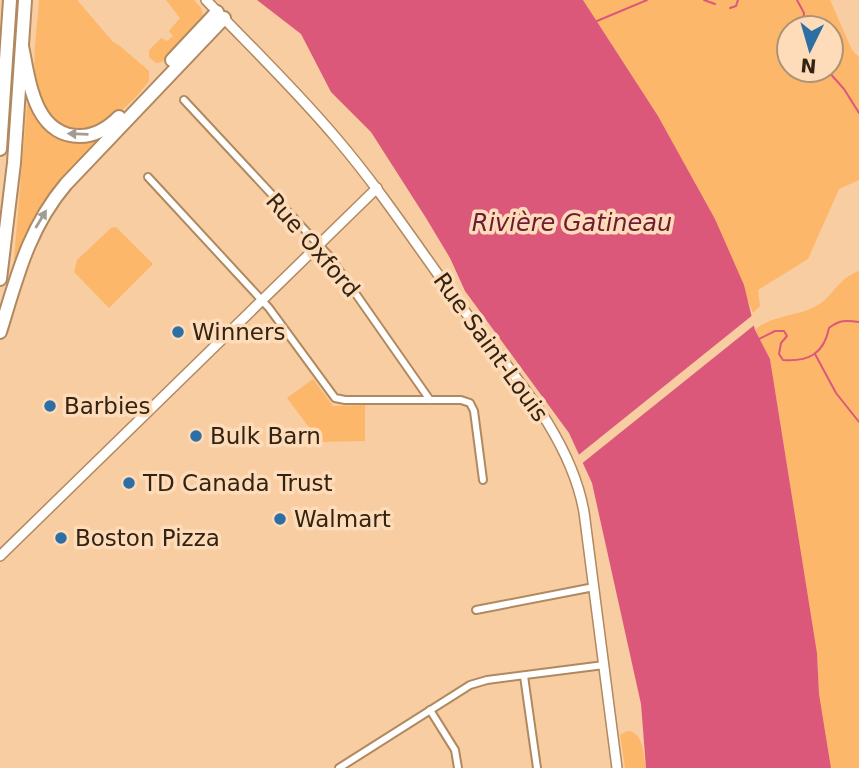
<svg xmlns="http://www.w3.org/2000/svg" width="859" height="768" viewBox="0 0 859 768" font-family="'DejaVu Sans',sans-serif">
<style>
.green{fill:#fdb76a;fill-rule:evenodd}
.water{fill:#db587a}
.pier{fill:#f7cda1}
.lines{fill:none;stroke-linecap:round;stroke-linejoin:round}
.stream{stroke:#db587a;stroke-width:2}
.street-casing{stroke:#b18960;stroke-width:10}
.secondary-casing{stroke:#b18960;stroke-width:12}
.highway-casing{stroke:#b18960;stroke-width:16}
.street{stroke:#fff;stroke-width:6}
.secondary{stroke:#fff;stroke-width:9}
.highway{stroke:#fff;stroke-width:12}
.oneway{fill:#a39c94}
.poi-dot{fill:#2d6ea4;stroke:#fedcb9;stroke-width:2.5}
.labels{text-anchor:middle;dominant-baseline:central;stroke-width:7;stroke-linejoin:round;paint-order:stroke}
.street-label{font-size:23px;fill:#332312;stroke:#fedcb9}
.poi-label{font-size:23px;fill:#332312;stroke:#fedcb9;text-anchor:start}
.water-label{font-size:24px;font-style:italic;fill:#6f1b35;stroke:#fedcb9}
</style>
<rect width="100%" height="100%" fill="#f7cda1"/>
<!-- green -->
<g class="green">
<path d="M 39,0 L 77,0 L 113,42 L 120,46 L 149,71 L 149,81 L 136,97 L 107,124 L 74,133 C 68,130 59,127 54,123 C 24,93 37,38 39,0 Z"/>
<polygon points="166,0 194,0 201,8 203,16 162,62 156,63 149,57 149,50 161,38 167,41 173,36 169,31 180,18"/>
<path d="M 583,0 L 830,0 L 852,50 L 859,57 L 859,180 L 839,189 L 808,259 L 758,290 L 760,306 L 753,313 L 715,219 L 658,116 ZM 789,28 L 831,28 L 831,70 L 789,70 Z"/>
<path d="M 27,105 L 30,105 C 39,124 55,141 78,141 C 87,141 93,138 101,141 C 57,174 34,222 13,271 Z"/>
<polygon points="116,227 153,264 109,308 74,272 77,260 111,228"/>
<path d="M 859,271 L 859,768 L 831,768 L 819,694 L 817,653 L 770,359 L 755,330 C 772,314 802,317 821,303 C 835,292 841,277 859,271 Z"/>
<polygon points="313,379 333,406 365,405 365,441 320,442 287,398"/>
<path d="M 627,731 C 644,732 643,754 646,768 L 625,768 L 620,735 Z"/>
</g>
<!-- water -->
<polygon class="water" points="257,0 583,0 658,116 715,219 744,285 755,330 770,359 817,653 819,694 831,768 646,768 641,704 592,483 569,433 465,291 450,258 426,218 371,132 331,92 301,34"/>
<!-- pier -->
<polygon class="pier" points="754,314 757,323 580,465 576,457"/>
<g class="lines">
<!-- stream -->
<g class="stream">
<polyline points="704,0 715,4"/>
<polyline points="797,0 804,13 802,28"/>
<polyline points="730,8 736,6 738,0"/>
<polyline points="597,21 647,0"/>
<polyline points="827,70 844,89 859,113"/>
<path d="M 759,339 L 775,331 L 784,331 L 787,336 L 781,343 L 779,354 L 783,360 C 808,362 824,354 829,328 C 839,320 846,320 859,322"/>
<polyline points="815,354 836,393 859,422"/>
</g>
<!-- street casing -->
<g class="street-casing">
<g id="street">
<polyline points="184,100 330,257 430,400"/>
<polyline points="148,177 269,308 335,398 345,400 461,400 470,403 474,411 483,480"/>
<polyline points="476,610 594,587"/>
<polyline points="524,676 537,768"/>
<polyline points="430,710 455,750 458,768"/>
<polyline points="339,768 470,685 487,680 604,665"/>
</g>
</g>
<!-- secondary casing -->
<g class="secondary-casing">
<g id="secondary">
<path d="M 206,0 C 250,46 296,90 337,139 C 383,193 421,252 463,309 C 509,370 570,434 584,512 L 617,768"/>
<polyline points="0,556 377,188"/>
</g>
</g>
<!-- highway casing -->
<g class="highway-casing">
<g id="highway">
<path d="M 22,46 C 29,80 34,136 80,136 C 96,136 108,128 119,117"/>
<polyline points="172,60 217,12"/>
<polyline points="0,149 10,0"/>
<polyline points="0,279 14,163 25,0"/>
<path d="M 0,332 C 17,277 28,229 66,184 L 224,18"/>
</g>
</g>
<!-- street -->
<use href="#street" class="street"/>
<!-- secondary -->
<use href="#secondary" class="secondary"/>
<!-- highway -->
<use href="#highway" class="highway"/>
</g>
<!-- one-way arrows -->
<defs><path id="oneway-solid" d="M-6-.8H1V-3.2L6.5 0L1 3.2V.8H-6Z" transform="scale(1.75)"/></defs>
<g class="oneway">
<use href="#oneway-solid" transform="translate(78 134) rotate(-178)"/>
<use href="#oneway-solid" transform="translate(41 219) rotate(-59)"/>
</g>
<!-- markers -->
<g class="poi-dot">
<circle cx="178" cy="332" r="7"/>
<circle cx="50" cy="406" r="7"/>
<circle cx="196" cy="436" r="7"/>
<circle cx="129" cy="483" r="7"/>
<circle cx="280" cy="519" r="7"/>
<circle cx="61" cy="538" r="7"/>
</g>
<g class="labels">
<!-- street labels -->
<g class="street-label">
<text transform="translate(313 245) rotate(49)">Rue Oxford</text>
<text transform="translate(491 347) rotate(54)">Rue Saint-Louis</text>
</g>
<!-- poi labels -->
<g class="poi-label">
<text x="192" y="332">Winners</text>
<text x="64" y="406">Barbies</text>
<text x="210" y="436">Bulk Barn</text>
<text x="143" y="483">TD Canada Trust</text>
<text x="294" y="519">Walmart</text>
<text x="75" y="538">Boston Pizza</text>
</g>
<!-- water labels -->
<g class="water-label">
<text x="572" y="223">Rivière Gatineau</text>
</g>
</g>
<!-- north arrow -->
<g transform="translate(810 49) rotate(185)"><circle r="33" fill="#fedcb9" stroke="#ad9276" stroke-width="2"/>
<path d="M0-5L12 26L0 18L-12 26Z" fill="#2d6ea4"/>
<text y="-10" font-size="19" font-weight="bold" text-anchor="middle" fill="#332312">N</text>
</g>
</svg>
